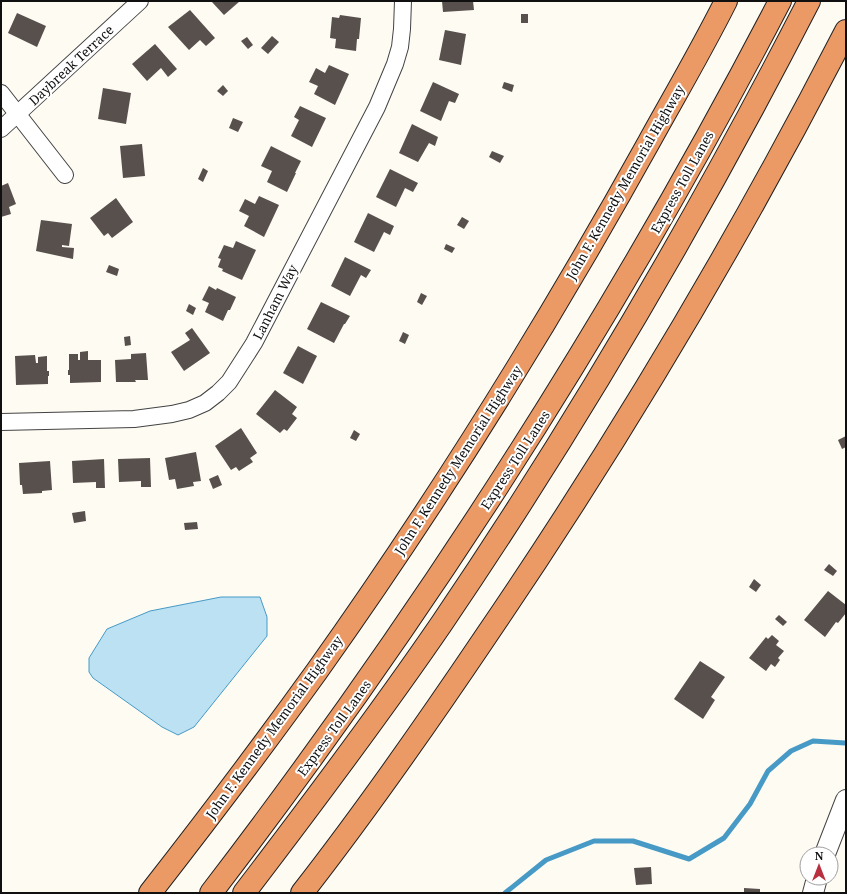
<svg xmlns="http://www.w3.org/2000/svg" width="847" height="894" viewBox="0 0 847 894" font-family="'Noto Serif',serif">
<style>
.water{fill:#bbe1f3;stroke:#469ac5}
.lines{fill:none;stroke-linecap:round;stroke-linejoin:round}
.stream{stroke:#469ac5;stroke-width:5}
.building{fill:#58504d}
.minor-casing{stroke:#434343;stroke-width:18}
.tertiary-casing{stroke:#434343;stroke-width:22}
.motorway-casing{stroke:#212121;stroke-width:24}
.minor{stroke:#fff;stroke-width:16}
.tertiary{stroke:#fff;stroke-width:20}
.motorway{stroke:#eb9a65;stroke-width:22}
.labels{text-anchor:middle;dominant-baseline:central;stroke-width:4;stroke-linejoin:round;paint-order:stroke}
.street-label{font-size:13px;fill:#101010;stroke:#fff}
</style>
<rect width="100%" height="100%" fill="#fefbf3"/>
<!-- water -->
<polygon class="water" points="221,597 260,597 267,617 267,636 194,727 178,735 162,727 93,678 89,672 89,658 107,629 150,611"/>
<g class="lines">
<!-- stream -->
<polyline class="stream" points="505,893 546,860 594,841 633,841 689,859 724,838 750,804 768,771 791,751 813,741 845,743"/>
</g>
<!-- building -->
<g class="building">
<polygon points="211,1 240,1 224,15"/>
<polygon points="442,1 473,1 474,10 443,12"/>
<polygon points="190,10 215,38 206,46 200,40 189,50 168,27"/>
<polygon points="17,13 46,26 37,47 8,33"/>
<rect x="521" y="14" width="7" height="9"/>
<polygon points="340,15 361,18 359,39 357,39 356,51 335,48 336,39 330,38 332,17 339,18"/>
<polygon points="445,30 466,34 461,65 439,60"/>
<polygon points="272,36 279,42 268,54 261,48"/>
<polygon points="247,37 253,45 248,49 241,41"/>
<polygon points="155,44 177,69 168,77 161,68 147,81 132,64"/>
<polygon points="329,65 349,74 335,105 314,94 318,86 309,82 316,68 325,73"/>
<polygon points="433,82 459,94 455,103 449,101 441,121 420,111"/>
<polygon points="504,82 514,85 512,92 502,88"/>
<polygon points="223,85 228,91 223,96 217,91"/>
<polygon points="103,88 131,93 126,124 98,119"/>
<polygon points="300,106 326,118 312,147 291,136 299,120 294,117"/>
<polygon points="233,118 243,122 238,132 229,128"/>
<polygon points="412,124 438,137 435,146 429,143 418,162 399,153"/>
<polygon points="142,144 145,176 123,178 120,146"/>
<polygon points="271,146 301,161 295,173 296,173 287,192 267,182 272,171 261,166"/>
<polygon points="492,151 504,156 500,163 489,157"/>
<polygon points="203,168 208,171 203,182 198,179"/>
<polygon points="390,169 418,183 413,192 405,188 396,207 376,197"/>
<polygon points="8,183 16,204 9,207 11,214 1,217 1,186"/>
<polygon points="259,196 279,205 264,237 244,226 249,216 239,211 245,199 255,204"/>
<polygon points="116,198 133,222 112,238 108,233 104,236 90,218"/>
<polygon points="368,213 394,226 390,235 384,232 374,252 354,242"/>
<polygon points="462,217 469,221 464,229 457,225"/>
<polygon points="41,220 72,224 69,246 62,245 62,247 74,248 73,259 36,251"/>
<polygon points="236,241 256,250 242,280 222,271 223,269 218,267 221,259 218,258 224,245 233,248"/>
<polygon points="446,244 455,248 452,253 444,249"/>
<polygon points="345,257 371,270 366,278 361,275 350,296 331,286"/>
<polygon points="109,265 119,269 117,276 106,272"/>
<polygon points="209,286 216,290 217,288 236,297 230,310 228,310 223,321 205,312 209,303 202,300"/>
<polygon points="421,293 427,296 422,305 417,302"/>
<polygon points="321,302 350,316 345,324 344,324 334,343 307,329"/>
<polygon points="189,304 196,308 193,315 186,311"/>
<polygon points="192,328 210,353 184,371 171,352 190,340 185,333"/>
<polygon points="403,332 409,335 405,344 399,341"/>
<polygon points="130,336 131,345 125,346 124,337"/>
<polygon points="298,346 317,356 303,384 283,373"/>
<polygon points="88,351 88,360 101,360 101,382 70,383 70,375 68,375 68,370 69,370 69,354 78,354 78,360 80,360 80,352"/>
<polygon points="146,353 148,380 135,380 136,382 116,382 115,360 131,359 131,354"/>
<polygon points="35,355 36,363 38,363 38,357 47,356 47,371 49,371 49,376 48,376 48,384 16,385 15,356"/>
<polygon points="275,390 297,407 292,414 297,418 287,431 284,429 280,433 256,414"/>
<polygon points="241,428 257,453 250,458 253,462 239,471 236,467 231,470 215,446"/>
<polygon points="354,430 360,434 356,441 350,438"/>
<polygon points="846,436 846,447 842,449 838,440"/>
<polygon points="196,452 201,481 193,482 194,486 177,489 175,479 169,480 165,458"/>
<polygon points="150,458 151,487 141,487 141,481 119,482 118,459"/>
<polygon points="104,459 105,488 96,488 96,482 73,483 72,461"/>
<polygon points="50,461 52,490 42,491 42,493 23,494 22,485 20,485 19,463"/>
<polygon points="218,475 222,485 213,489 209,479"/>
<polygon points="85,511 86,521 74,523 72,513"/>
<polygon points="197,522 198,529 185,530 184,523"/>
<polygon points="829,564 837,571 833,576 824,570"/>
<polygon points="754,579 761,585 756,592 749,587"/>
<polygon points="828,591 846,605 846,613 838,623 836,622 825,637 804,620"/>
<polygon points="779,615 787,622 783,626 775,619"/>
<polygon points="772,635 779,641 776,645 784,651 778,658 780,660 775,667 771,664 766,671 749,658 766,637 768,639"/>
<polygon points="700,661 725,677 711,697 715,700 703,719 674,699"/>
<polygon points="651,867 652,884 636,885 634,868"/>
<polygon points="744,888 760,889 760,893 744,893"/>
</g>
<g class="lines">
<!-- minor casing -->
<g class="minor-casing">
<g id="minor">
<polyline points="1,93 65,175"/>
<polyline points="1,129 140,1"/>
<polyline points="1,422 134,419 172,414 189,410 205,403 218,393 229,382 254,343 377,107 395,64 400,47 402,29 403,1"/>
</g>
</g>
<!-- tertiary casing -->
<g class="tertiary-casing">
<g id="tertiary">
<polyline points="825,854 846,800"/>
<polyline points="813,893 817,878"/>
</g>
</g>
<!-- motorway casing -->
<g class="motorway-casing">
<g id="motorway">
<path d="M 150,893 C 207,820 263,746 317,671 C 438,501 548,324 649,142 C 675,95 702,49 726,1"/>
<path d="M 211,893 C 427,611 616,316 780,1"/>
<path d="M 244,893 C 312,804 379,715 442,623 C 577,424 699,215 809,1"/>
<path d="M 302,893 C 366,811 426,725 484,639 C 617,444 738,241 846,31"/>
</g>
</g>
<!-- minor -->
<use href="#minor" class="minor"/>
<!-- tertiary -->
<use href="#tertiary" class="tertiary"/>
<!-- motorway -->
<use href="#motorway" class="motorway"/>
</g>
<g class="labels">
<!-- street labels -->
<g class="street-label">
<text transform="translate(71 65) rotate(-43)">Daybreak Terrace</text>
<text transform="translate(625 182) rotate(-60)">John F. Kennedy Memorial Highway</text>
<text transform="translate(682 182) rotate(-61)">Express Toll Lanes</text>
<text transform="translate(275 302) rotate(-63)">Lanham Way</text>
<text transform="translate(458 460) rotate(-57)">John F. Kennedy Memorial Highway</text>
<text transform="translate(515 460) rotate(-57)">Express Toll Lanes</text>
<text transform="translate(274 727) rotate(-54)">John F. Kennedy Memorial Highway</text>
<text transform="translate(334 728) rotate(-54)">Express Toll Lanes</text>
</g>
</g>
<!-- border -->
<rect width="847" height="894" fill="none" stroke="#101010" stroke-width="4"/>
<!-- north arrow -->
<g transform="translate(819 866)"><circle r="19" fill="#ffffff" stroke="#9f9f9f"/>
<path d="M0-3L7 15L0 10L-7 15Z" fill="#b8303f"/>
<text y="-6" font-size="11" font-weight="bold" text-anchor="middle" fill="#101010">N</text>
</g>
</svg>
